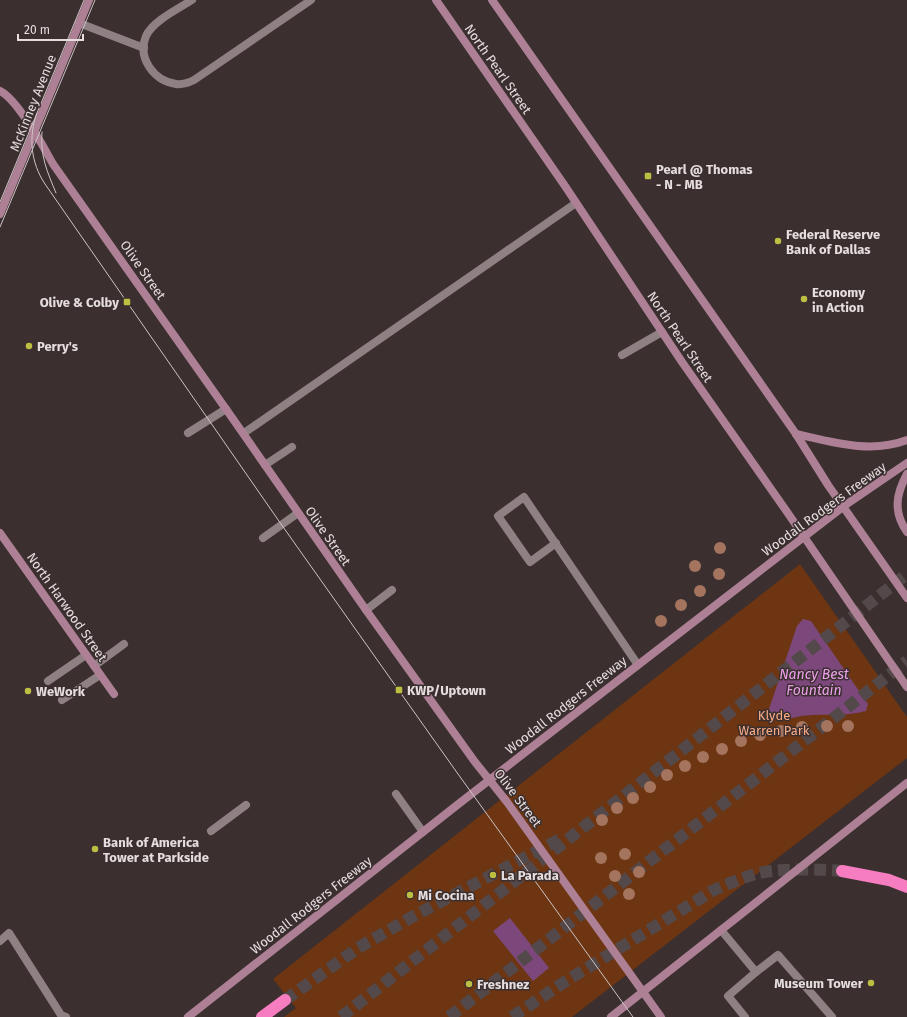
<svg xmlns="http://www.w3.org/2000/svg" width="907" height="1017" viewBox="0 0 907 1017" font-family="'Fira Sans',sans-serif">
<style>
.green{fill:#6d3511}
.water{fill:#7c477b}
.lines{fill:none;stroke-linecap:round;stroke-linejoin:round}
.highway-tunnel{stroke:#54494a;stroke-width:12;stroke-dasharray:12 6;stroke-linecap:butt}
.lane{stroke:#8f8183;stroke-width:8}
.secondary{stroke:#ae8095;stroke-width:8}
.highway{stroke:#f67dbf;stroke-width:12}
.tram{stroke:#cdc4c5;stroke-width:1}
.tree{fill:#a4745e}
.poi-dot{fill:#bdbf43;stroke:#3b2f30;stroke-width:1.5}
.labels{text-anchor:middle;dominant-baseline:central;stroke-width:3;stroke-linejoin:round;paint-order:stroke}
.street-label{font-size:13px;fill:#e5ddde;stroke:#3b2f30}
.poi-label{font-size:13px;font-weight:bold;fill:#e5ddde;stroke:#3b2f30;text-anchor:start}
.park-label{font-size:13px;fill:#f9ac83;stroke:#3b2f30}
.water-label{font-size:14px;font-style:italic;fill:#eda0eb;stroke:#3b2f30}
</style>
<rect width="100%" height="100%" fill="#3b2f30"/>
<!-- green -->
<polygon class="green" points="800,564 907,717 907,758 572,1017 284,1017 296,1008 273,979"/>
<!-- water -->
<g class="water">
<path d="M 803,619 L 811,621 L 868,704 L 866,711 C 845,717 823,713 801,716 C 791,718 780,722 771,718 L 769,709 L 797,626 Z"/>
<polygon points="510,918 549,968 533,981 493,931"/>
</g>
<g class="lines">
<!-- highway-tunnel -->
<g class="highway-tunnel">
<polyline points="285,1000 358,948 410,918 560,839"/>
<polyline points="341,1017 907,574"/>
<polyline points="449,1017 907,661"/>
<path d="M 512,1017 L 566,981 L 714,890 C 728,884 741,878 755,874 C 778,868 818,869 842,871"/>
</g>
<!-- lane -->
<g class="lane">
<path d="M 192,0 C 178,9 153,21 146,36 C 137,58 154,81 176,84 C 182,85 188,83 194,80 L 311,0"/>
<polyline points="79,23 144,48"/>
<polyline points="622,355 662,332"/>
<polyline points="188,433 226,409"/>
<polyline points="244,433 576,203"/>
<polyline points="265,465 292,447"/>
<polyline points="263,538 298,513"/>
<polyline points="556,543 530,562 498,516 524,497 638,665"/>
<polyline points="366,610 392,590"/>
<polyline points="94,666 124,644"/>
<polyline points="48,681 86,655"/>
<polyline points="62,700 100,675"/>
<polyline points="396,794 423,832"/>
<polyline points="211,831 246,805"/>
<polyline points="721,930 756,972"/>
<polyline points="0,941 9,933 61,1015 66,1017"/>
<polyline points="745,1017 728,996 756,972 778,955 832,1017"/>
</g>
<!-- secondary -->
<g class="secondary">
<polyline points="436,0 565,186 682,362 785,509 907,687"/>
<polyline points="492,0 796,434 828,485 907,598"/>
<path d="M 0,91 C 16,98 44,147 53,164 L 233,419 L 366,610 L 475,762 L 507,802 L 661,1017"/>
<polyline points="0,214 89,0"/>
<path d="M 796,434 C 832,442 871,454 907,440"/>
<path d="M 907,474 C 896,494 893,512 907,532"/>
<polyline points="0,533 114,694"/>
<polyline points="188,1017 461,802 638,665 844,506 907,463"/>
<polyline points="611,1017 907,783"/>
</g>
<!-- highway -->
<g class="highway">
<polyline points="842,871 889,880 907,887"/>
<polyline points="262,1017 285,1000"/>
</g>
<!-- tram -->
<g class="tram">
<path d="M 37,113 C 28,137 31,163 45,184 L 281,524 L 458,774 L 633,1017"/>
<path d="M 42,132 C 40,156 47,171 56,193"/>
<polyline points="0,202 84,0"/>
<polyline points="0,227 95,0"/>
</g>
</g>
<!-- trees -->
<g class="tree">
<circle cx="720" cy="548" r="6"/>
<circle cx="695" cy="566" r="6"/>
<circle cx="719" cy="574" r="6"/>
<circle cx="700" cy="591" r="6"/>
<circle cx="681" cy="605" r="6"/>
<circle cx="661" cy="621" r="6"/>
<circle cx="827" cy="726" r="6"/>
<circle cx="848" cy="726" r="6"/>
<circle cx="802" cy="727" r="6"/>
<circle cx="781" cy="731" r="6"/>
<circle cx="760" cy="735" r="6"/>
<circle cx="741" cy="741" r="6"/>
<circle cx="722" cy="749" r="6"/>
<circle cx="703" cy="757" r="6"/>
<circle cx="685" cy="766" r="6"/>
<circle cx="667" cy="775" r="6"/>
<circle cx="650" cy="787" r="6"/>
<circle cx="633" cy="798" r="6"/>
<circle cx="617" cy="808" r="6"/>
<circle cx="602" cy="820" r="6"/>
<circle cx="625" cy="854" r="6"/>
<circle cx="601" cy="858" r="6"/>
<circle cx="639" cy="872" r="6"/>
<circle cx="615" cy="876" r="6"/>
<circle cx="629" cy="894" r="6"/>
</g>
<!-- markers -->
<g class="poi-dot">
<rect x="644" y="172" width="8" height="8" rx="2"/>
<circle cx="778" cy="241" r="4"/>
<circle cx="804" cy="299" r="4"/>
<rect x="123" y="298" width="8" height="8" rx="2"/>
<circle cx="29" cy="346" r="4"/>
<rect x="395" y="686" width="8" height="8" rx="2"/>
<circle cx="28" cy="691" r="4"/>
<circle cx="95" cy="849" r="4"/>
<circle cx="493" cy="875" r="4"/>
<circle cx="410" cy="895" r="4"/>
<circle cx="871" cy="983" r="4"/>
<circle cx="469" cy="984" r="4"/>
</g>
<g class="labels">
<!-- street labels -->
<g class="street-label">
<text transform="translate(498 69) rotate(55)">North Pearl Street</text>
<text transform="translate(33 103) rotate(-68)">McKinney Avenue</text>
<text transform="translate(143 270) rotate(55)">Olive Street</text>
<text transform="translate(680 337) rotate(56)">North Pearl Street</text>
<text transform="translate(824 509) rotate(-36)">Woodall Rodgers Freeway</text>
<text transform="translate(328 536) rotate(55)">Olive Street</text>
<text transform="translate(67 607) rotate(55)">North Harwood Street</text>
<text transform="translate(566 705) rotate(-38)">Woodall Rodgers Freeway</text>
<text transform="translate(518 798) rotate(53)">Olive Street</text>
<text transform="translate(311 905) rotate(-38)">Woodall Rodgers Freeway</text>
</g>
<!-- poi labels -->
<g class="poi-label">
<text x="656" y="169">Pearl @ Thomas<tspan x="656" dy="15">- N - MB</tspan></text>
<text x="786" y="234">Federal Reserve<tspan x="786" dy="15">Bank of Dallas</tspan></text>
<text x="812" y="292">Economy<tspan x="812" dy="15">in Action</tspan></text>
<text x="119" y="302" text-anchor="end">Olive &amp; Colby</text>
<text x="37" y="346">Perry's</text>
<text x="407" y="690">KWP/Uptown</text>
<text x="36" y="691">WeWork</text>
<text x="103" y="842">Bank of America<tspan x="103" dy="15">Tower at Parkside</tspan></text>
<text x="501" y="875">La Parada</text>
<text x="418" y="895">Mi Cocina</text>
<text x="863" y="983" text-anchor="end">Museum Tower</text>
<text x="477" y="984">Freshnez</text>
</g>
<!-- park labels -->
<g class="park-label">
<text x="774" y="715">Klyde<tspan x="774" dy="15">Warren Park</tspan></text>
</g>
<!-- water labels -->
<g class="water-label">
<text x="814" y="674">Nancy Best<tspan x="814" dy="16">Fountain</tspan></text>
</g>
</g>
<!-- scale -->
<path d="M18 34v6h65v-6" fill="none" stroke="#e5ddde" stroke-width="2"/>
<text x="24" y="34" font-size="12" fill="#e5ddde" stroke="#3b2f30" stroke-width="3" paint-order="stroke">20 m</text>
</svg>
